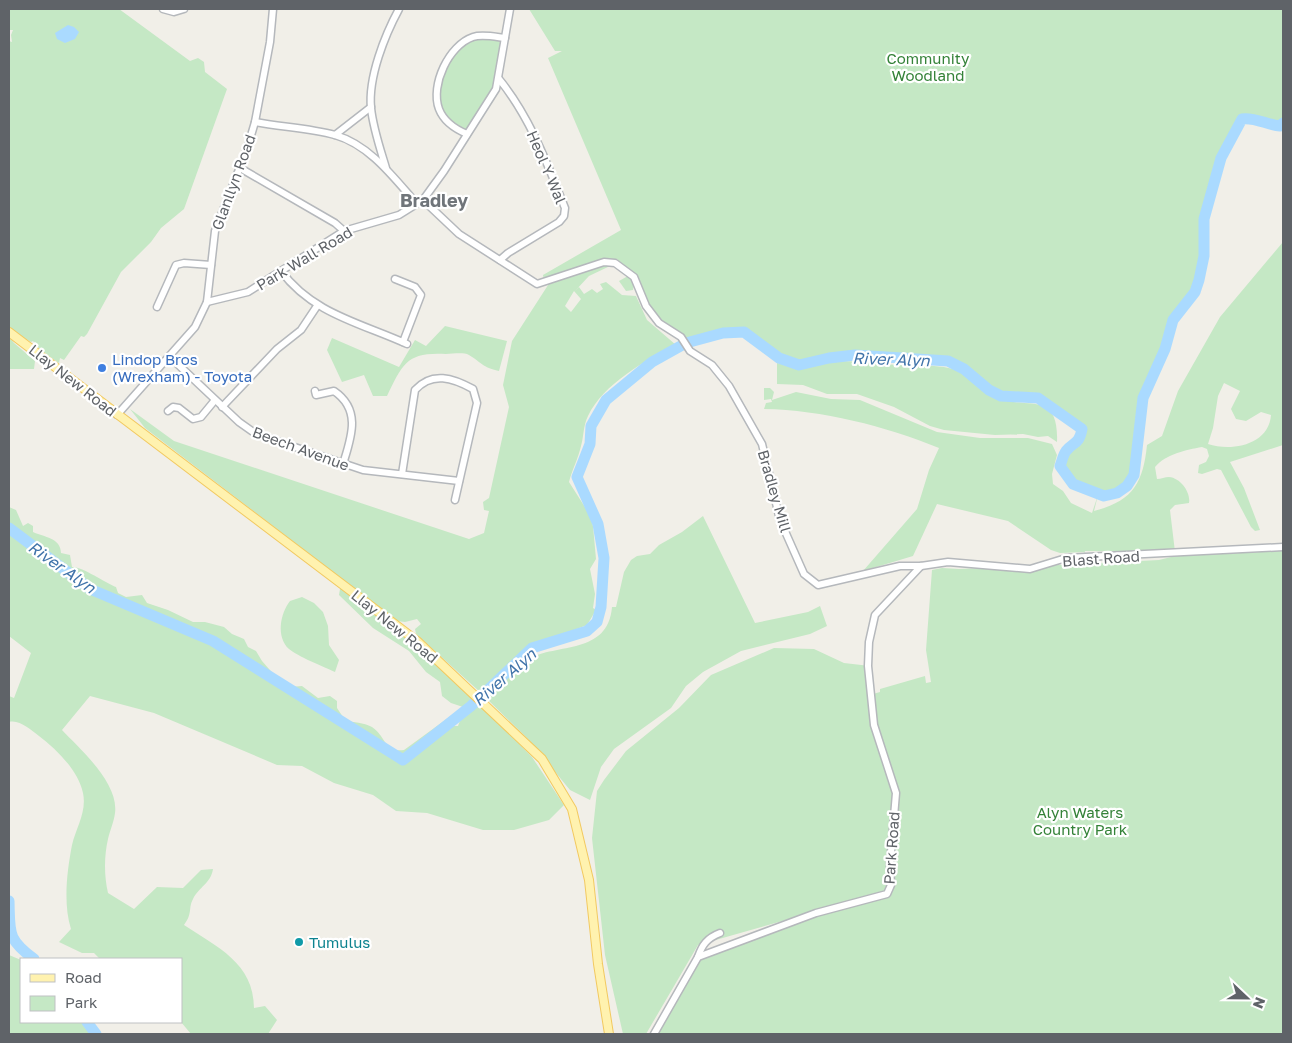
<svg xmlns="http://www.w3.org/2000/svg" width="1292" height="1043" viewBox="0 0 1292 1043" font-family="'Golos Text',sans-serif">
<style>
.green{fill:#c5e8c5;fill-rule:evenodd}
.water{fill:#aadaff}
.lines{fill:none;stroke-linecap:round;stroke-linejoin:round}
.river{stroke:#aadaff;stroke-width:11}
.minor-casing{stroke:#b5b8bc;stroke-width:9}
.major-casing{stroke:#f2c960;stroke-width:10}
.minor{stroke:#fff;stroke-width:6}
.major{stroke:#fff2af;stroke-width:8}
.shop-dot{fill:#3f7fe0;stroke:#fff;stroke-width:2}
.culture-dot{fill:#0f9aa8;stroke:#fff;stroke-width:2}
.labels{text-anchor:middle;dominant-baseline:central;stroke-width:4.5;stroke-linejoin:round;paint-order:stroke}
.park-label{font-size:15px;fill:#348238;stroke:#fff}
.street-label{font-size:15px;fill:#5f6368;stroke:#fff}
.shop-label{font-size:15px;fill:#366cbe;stroke:#fff;text-anchor:start}
.culture-label{font-size:15px;fill:#0d838f;stroke:#fff;text-anchor:start}
.water-label{font-size:16px;font-style:italic;fill:#4174aa;stroke:#fff}
.quarter-label{font-size:18px;font-weight:bold;fill:#70757a;stroke:#fff}
</style>
<rect width="100%" height="100%" fill="#f1efe8"/>
<!-- green -->
<g class="green">
<polygon points="9,9 119,9 190,61 198,58 204,62 205,72 227,89 184,209 161,228 151,242 121,272 87,334 84,337 81,336 64,360 60,358 59,363 41,351 33,341 31,342 9,329 9,41 12,42 11,35 13,30 9,30"/>
<path d="M 529,9 L 1283,9 L 1283,123 L 1280,126 C 1267,125 1255,117 1242,119 L 1221,158 L 1204,218 L 1204,256 L 1199,280 L 1195,292 L 1173,320 L 1165,349 L 1143,398 L 1134,475 L 1127,486 L 1117,493 L 1098,495 L 1094,511 C 1133,501 1143,483 1147,445 L 1162,436 L 1178,391 L 1220,317 L 1283,242 L 1283,445 L 1230,462 L 1244,488 L 1260,530 L 1255,531 L 1251,527 L 1221,470 L 1217,469 L 1202,474 L 1198,473 L 1199,465 L 1206,462 L 1209,456 L 1207,449 L 1202,447 C 1186,450 1166,454 1155,467 L 1157,479 C 1161,479 1165,477 1169,477 C 1181,478 1191,493 1189,503 L 1175,505 L 1170,510 L 1175,552 L 1085,551 L 1081,564 L 1159,560 L 1175,556 L 1283,551 L 1283,1034 L 658,1034 L 700,960 L 818,915 L 891,896 L 885,892 L 698,945 L 646,1034 L 623,1034 L 605,955 L 592,838 L 597,791 L 604,780 L 626,751 L 679,708 L 711,675 L 774,648 L 814,649 L 844,663 L 870,666 L 873,694 L 880,692 L 880,689 L 925,676 L 926,683 L 931,682 L 926,650 L 932,570 L 942,568 L 959,569 L 1081,564 L 1084,552 L 1060,553 L 1051,550 L 1008,521 L 937,504 L 913,556 L 863,571 L 917,509 L 929,470 L 939,448 C 885,426 822,410 764,409 L 766,403 L 772,402 L 771,399 L 764,400 L 764,388 L 770,388 L 774,392 L 772,400 L 796,392 L 831,399 L 860,400 L 937,432 L 980,438 L 1028,438 L 1052,444 L 1057,455 L 1052,474 L 1053,484 L 1063,491 L 1071,503 L 1092,513 L 1098,495 L 1073,484 L 1060,466 L 1067,449 C 1077,444 1080,440 1082,429 L 1038,398 L 1001,396 L 989,390 L 964,369 L 948,361 L 855,355 L 829,358 L 799,365 L 779,358 L 743,332 L 723,333 L 686,343 L 660,322 L 646,306 L 635,276 L 617,259 L 544,281 L 543,275 L 621,230 L 548,58 L 562,51 L 555,51 ZM 1224,383 L 1240,391 L 1231,409 L 1236,419 L 1246,421 L 1261,412 L 1271,415 C 1269,445 1231,452 1208,444 L 1213,428 L 1218,396 Z"/>
<path d="M 473,37 L 505,38 L 499,79 L 467,134 C 437,120 429,94 444,63 C 449,53 465,44 473,37 Z"/>
<path d="M 605,264 L 610,266 L 589,276 L 575,291 L 579,287 L 584,294 L 592,289 L 597,293 L 603,289 L 600,284 L 606,282 L 622,295 L 636,296 L 647,320 L 676,345 C 646,360 603,384 588,416 C 583,426 584,436 581,446 C 578,459 572,470 569,482 L 590,515 L 593,526 L 596,559 L 590,569 L 595,594 L 593,608 L 596,610 L 587,625 L 527,648 L 480,692 L 416,634 L 415,629 L 421,624 L 417,619 L 405,622 L 397,621 L 145,428 L 130,409 L 174,441 L 469,539 L 484,533 L 489,511 L 484,510 L 483,502 L 489,498 L 509,407 L 503,385 L 512,341 L 550,282 ZM 574,291 L 581,299 L 571,312 L 565,306 Z"/>
<polygon points="628,276 634,284 633,290 626,291 619,281"/>
<path d="M 445,326 L 507,341 L 499,371 C 482,367 482,363 469,355 C 463,352 453,354 446,354 C 407,352 403,363 387,396 L 373,396 L 364,375 L 342,382 L 327,350 L 332,338 L 399,367 L 415,340 L 426,346 Z"/>
<polygon points="9,337 14,343 35,361 34,369 9,369"/>
<path d="M 841,361 C 860,361 879,364 898,365 C 920,367 938,363 959,371 C 973,376 985,394 1000,399 C 1029,409 1059,391 1057,442 L 1048,436 L 1038,437 L 1023,434 L 995,435 L 944,430 L 930,426 L 894,407 L 857,394 L 827,394 L 803,385 L 777,384 L 777,363 L 798,368 Z"/>
<path d="M 9,507 L 16,510 L 23,526 L 28,523 L 33,526 L 33,532 C 44,537 61,538 61,553 L 70,555 L 72,567 C 81,566 106,583 116,587 L 118,593 L 126,597 L 142,595 L 147,603 L 168,610 L 193,622 L 205,622 L 224,627 L 232,634 L 244,639 L 248,647 L 256,651 L 262,661 L 276,677 L 290,687 L 302,686 L 318,698 L 330,696 L 337,701 L 337,708 L 345,720 C 354,723 363,722 372,727 C 386,736 384,753 404,750 L 463,707 L 451,703 L 442,696 L 440,682 L 426,672 L 409,651 L 373,628 L 339,595 L 340,589 L 344,588 L 412,641 L 480,704 L 532,757 L 564,805 L 549,820 L 514,830 L 483,830 L 427,813 L 396,811 L 373,795 L 334,783 L 302,766 L 277,765 L 154,713 L 90,696 L 62,730 C 80,749 119,783 115,813 C 114,822 110,830 108,839 C 104,856 104,876 108,893 L 134,909 L 157,887 L 183,888 L 201,870 L 213,869 C 211,883 199,887 193,899 C 188,908 193,913 184,925 C 217,947 254,963 254,1008 L 265,1006 L 277,1020 L 268,1034 L 191,1034 L 181,1022 L 181,959 L 100,959 L 94,953 L 82,953 L 59,942 L 71,929 C 63,904 67,871 72,845 C 76,828 87,812 83,793 C 78,770 57,750 39,736 C 31,730 19,719 9,722 L 9,696 L 14,698 L 31,653 L 9,636 ZM 456,715 L 462,715 L 458,726 L 452,726 L 441,734 Z"/>
<path d="M 703,516 L 755,623 L 808,612 L 820,606 L 827,626 L 810,634 L 741,651 L 703,672 L 686,686 L 671,708 L 614,749 L 601,767 L 590,800 L 570,790 L 528,739 L 486,698 C 499,684 511,668 528,659 C 557,643 608,655 612,607 L 616,607 L 624,572 L 631,560 L 637,556 L 650,554 L 659,545 L 682,532 Z"/>
<path d="M 302,597 L 314,603 L 323,612 L 328,626 L 329,645 L 339,660 L 335,672 C 324,667 297,656 289,649 C 276,637 280,614 290,601 Z"/>
<polygon points="9,955 21,960 21,1022 90,1022 99,1034 9,1034"/>
</g>
<!-- water -->
<polygon class="water" points="68,25 74,27 79,32 75,39 65,43 57,39 55,33"/>
<g class="lines">
<!-- river -->
<g class="river">
<path d="M 9,528 L 90,589 L 213,641 L 403,760 L 471,706 L 532,648 L 587,631 L 597,622 L 601,607 L 604,558 L 598,524 L 577,477 L 590,444 L 591,426 L 606,400 L 652,362 L 686,343 L 723,333 L 744,332 L 779,358 L 799,365 L 829,358 L 855,355 L 948,361 L 964,369 L 989,390 L 1001,396 L 1038,398 L 1082,429 C 1079,445 1074,441 1066,451 C 1063,455 1062,461 1060,466 L 1073,484 L 1104,496 L 1117,493 L 1127,486 L 1134,475 L 1143,398 L 1165,349 L 1173,320 L 1195,292 L 1199,280 L 1204,256 L 1204,219 L 1221,158 L 1242,119 C 1255,117 1267,125 1280,126 L 1283,123"/>
<path d="M 9,901 C 10,933 7,939 34,959"/>
<polyline points="87,1022 96,1034"/>
</g>
<!-- minor casing -->
<g class="minor-casing">
<g id="minor">
<polyline points="163,9 174,12 184,9"/>
<path d="M 499,79 C 530,117 547,163 565,208 L 564,216 L 559,222 L 508,253 L 500,260"/>
<path d="M 255,122 C 281,127 309,128 335,135 C 370,145 394,178 417,204"/>
<path d="M 467,134 C 455,129 444,122 439,109 C 430,85 449,45 473,37 C 482,34 496,37 505,38"/>
<polyline points="335,135 371,107"/>
<polyline points="240,168 335,223 344,231"/>
<path d="M 386,168 C 380,148 373,128 371,108 C 368,77 385,35 399,9"/>
<polyline points="423,200 459,234 537,284 604,262 615,263 634,277 646,306 659,323 681,337 690,351 712,365 729,386 762,444 780,520 804,574 818,585 900,566 921,566 948,562 1030,569 1066,558 1283,547"/>
<path d="M 281,271 C 313,314 361,323 407,344"/>
<polyline points="395,279 415,287 421,295 403,342"/>
<polyline points="207,302 248,292 344,231 399,215 423,200 444,171 496,89 510,9"/>
<polyline points="157,307 176,265 184,263 211,265"/>
<polyline points="169,356 239,422 256,434 363,470 459,481"/>
<path d="M 315,391 L 316,395 L 334,391 C 362,410 351,438 343,464"/>
<polyline points="222,407 277,349 301,330 317,306"/>
<polyline points="168,411 173,407 179,408 193,419 201,417 215,400"/>
<polyline points="117,415 195,327 207,302 215,231 247,149 255,122 270,42 273,9"/>
<path d="M 402,474 L 415,390 C 432,371 453,378 473,389 L 477,403 L 455,500"/>
<path d="M 698,957 C 702,945 707,938 720,933"/>
<polyline points="654,1034 698,957 816,913 887,894 891,885 890,864 896,793 874,725 868,666 869,642 875,615 921,566"/>
</g>
</g>
<!-- major casing -->
<g class="major-casing">
<polyline id="major" points="9,332 417,641 542,759 572,809 589,880 598,964 609,1034"/>
</g>
<!-- minor -->
<use href="#minor" class="minor"/>
<!-- major -->
<use href="#major" class="major"/>
</g>
<!-- markers -->
<circle class="shop-dot" cx="102" cy="368" r="5"/>
<circle class="culture-dot" cx="299" cy="942" r="5"/>
<g class="labels">
<!-- park labels -->
<g class="park-label">
<text x="928" y="58">Community<tspan x="928" dy="17">Woodland</tspan></text>
<text x="1080" y="812">Alyn Waters<tspan x="1080" dy="17">Country Park</tspan></text>
</g>
<!-- street labels -->
<g class="street-label">
<text transform="translate(547 167) rotate(67)">Heol Y Wal</text>
<text transform="translate(233 182) rotate(-70)">Glanllyn Road</text>
<text transform="translate(304 258) rotate(-31)">Park Wall Road</text>
<text transform="translate(73 380) rotate(38)">Llay New Road</text>
<text transform="translate(301 448) rotate(20)">Beech Avenue</text>
<text transform="translate(775 491) rotate(74)">Bradley Mill</text>
<text transform="translate(1101 558) rotate(-4)">Blast Road</text>
<text transform="translate(395 626) rotate(39)">Llay New Road</text>
<text transform="translate(891 848) rotate(-86)">Park Road</text>
</g>
<!-- shop labels -->
<g class="shop-label">
<text x="112" y="359">Lindop Bros<tspan x="112" dy="17">(Wrexham) - Toyota</tspan></text>
</g>
<!-- culture labels -->
<g class="culture-label">
<text x="309" y="942">Tumulus</text>
</g>
<!-- water labels -->
<g class="water-label">
<text transform="translate(891 359) rotate(2)">River Alyn</text>
<text transform="translate(62 567) rotate(35)">River Alyn</text>
<text transform="translate(504 677) rotate(-41)">River Alyn</text>
</g>
<!-- quarter labels -->
<g class="quarter-label">
<text x="434" y="200">Bradley</text>
</g>
</g>
<!-- border -->
<rect width="1292" height="1043" fill="none" stroke="#5f6368" stroke-width="20"/>
<!-- legend -->
<rect x="20" y="958" width="162" height="65" fill="#ffffff" stroke="#bfc1c3"/>
<rect x="30" y="974" width="25" height="8" fill="#fff2af" stroke="#bfc1c3"/>
<text x="65" y="983" font-size="15" fill="#5f6368">Road</text>
<rect x="30" y="996" width="25" height="15" fill="#c5e8c5" stroke="#bfc1c3"/>
<text x="65" y="1008" font-size="15" fill="#5f6368">Park</text>
<!-- north arrow -->
<g transform="translate(1247 998) rotate(112)" stroke="#ffffff" stroke-width="4" paint-order="stroke">
<path d="M0-4L9 19L0 12L-9 19Z" fill="#5f6368"/>
<text y="-8" font-size="14" font-weight="bold" text-anchor="middle" fill="#5f6368">N</text>
</g>
</svg>
